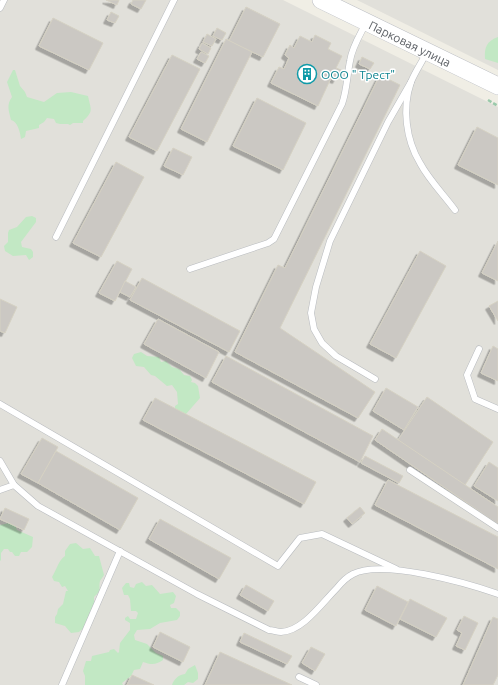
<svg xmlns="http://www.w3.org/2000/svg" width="498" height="685" viewBox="0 0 498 685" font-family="Ubuntu,sans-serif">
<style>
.industrial{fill:#e1e0da}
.green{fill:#c2e8c4}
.building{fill:#cbc8c3;stroke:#d5d1c3;filter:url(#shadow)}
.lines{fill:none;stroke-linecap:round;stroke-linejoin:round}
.service-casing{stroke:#b8bbbf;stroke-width:7}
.secondary-casing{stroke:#b9bcc2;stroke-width:18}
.path{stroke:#9ac9ab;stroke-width:2.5;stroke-dasharray:4 2;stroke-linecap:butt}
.service{stroke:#fff;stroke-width:6}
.secondary{stroke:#fff;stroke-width:17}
.labels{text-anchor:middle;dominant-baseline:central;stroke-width:3;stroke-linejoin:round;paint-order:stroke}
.street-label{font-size:12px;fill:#5d6166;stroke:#fff}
.culture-label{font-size:12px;fill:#0d838f;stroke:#fff;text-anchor:start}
</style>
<defs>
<filter id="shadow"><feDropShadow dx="-3.5" dy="3.5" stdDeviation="0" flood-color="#0004"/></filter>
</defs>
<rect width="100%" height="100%" fill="#f0eee5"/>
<!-- industrial -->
<g class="industrial">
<polygon points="0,0 283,0 498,107 498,685 0,685"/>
<polygon points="357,0 498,0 498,70"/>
</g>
<!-- green -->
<g class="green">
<path d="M 498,37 L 498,63 L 485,59 C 484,47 487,41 498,37 Z"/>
<path d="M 13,70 L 15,70 L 20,86 L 25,92 L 27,97 L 44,102 L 57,93 L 71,92 L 88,96 C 91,110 94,111 83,121 L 83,123 L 73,123 L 70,125 L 68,124 L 60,124 L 56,123 L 54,119 L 47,118 L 44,122 L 39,125 L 39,128 L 26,131 L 25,137 L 21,139 C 20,132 18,122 11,120 C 9,111 6,105 12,97 L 7,82 Z"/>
<polygon points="32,216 36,218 36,222 21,242 22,247 31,249 33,252 33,257 29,260 26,255 13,256 5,251 4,246 8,242 8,233 9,230 17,227 26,217"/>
<polygon points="141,352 147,356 159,357 161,362 166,361 172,367 179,369 184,375 190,376 192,380 191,382 195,383 198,386 200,398 186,414 180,414 175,409 175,406 178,404 177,392 172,385 167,386 155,376 151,375 144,367 136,366 132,358 134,354"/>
<polygon points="14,522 17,530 33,537 32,547 27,552 21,552 19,556 15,556 12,552 10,552 8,549 4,549 1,553 1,560 0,561 0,525"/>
<path d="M 76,543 L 83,549 L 90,548 L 95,556 L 99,556 L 104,575 C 103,577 101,579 100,581 C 98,590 103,589 94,597 L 94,610 L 87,629 L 81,630 L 79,632 L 71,633 L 65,626 L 55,623 L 55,617 L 57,614 L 58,609 L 63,604 L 66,591 L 68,591 L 65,586 L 62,587 L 59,582 L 54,581 L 52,577 C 57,569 58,561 65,556 L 65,551 L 70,544 Z"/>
<path d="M 142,582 L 146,586 L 152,585 L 160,594 L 173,592 L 176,596 L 174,603 L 170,605 L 171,608 L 176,608 L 180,612 L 180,616 L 177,620 L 160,623 L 150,629 L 137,630 L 134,635 L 135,640 L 147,644 L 156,653 L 163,656 L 163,660 C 156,665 151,665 143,662 L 140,669 L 134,670 L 131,676 L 122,683 L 123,685 L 85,685 L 85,676 L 83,671 L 86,661 L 91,661 L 92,656 L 109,652 L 110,650 L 114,649 L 118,653 L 119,652 L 120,643 L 130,630 L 130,623 L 125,620 L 125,618 L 128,616 L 130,619 L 136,619 L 138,613 L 136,611 L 131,611 L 130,599 L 128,595 L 124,595 L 122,588 L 126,583 L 129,583 L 130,587 L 134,588 L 136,584 Z"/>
<path d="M 195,665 L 198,673 L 198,679 L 193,683 L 188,682 L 184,685 L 172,685 C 174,679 178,675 185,674 L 188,669 Z"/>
</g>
<!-- building -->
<g class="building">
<polygon points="106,0 119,0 117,5"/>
<polygon points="133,0 146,0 141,9 131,4"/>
<polygon points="246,7 280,24 263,57 229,41"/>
<polygon points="111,12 119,16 115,23 107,20"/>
<polygon points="53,18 103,43 89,70 39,46"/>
<polygon points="217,28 226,33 222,40 213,36"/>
<polygon points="207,34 216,39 212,46 203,42"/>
<polygon points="315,35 331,43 328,49 342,56 336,68 341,70 336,80 331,78 318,106 271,83 279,67 284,69 289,58 285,55 290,45 294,48 300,36 312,42"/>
<polygon points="226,39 252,52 207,142 181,129"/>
<polygon points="202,43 211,48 208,54 199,49"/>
<polygon points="201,52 209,56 205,63 197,59"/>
<polygon points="172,55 200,69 157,151 129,137"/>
<polygon points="362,57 374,63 370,69 359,64"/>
<polygon points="380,75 400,85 280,328 375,392 358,418 235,352 278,265 285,268"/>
<polygon points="257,98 306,123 283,170 233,146"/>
<polygon points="477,127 498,138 498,185 458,165"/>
<polygon points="173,148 192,157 183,175 164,166"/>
<polygon points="116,162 144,177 101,257 73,243"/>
<polygon points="498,241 498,281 482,273"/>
<polygon points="420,251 446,266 396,358 370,344"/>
<polygon points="117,261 132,269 115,301 99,293"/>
<polygon points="142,278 240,331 229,352 130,300"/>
<polygon points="125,281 136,287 130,297 120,292"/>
<polygon points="0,299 17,307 5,333 0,331"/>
<polygon points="498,301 498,321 489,306"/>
<polygon points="158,319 219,352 206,378 144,344"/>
<polygon points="493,346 498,349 498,381 481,373"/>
<polygon points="226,356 373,436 360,462 212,382"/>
<polygon points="386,388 418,407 404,430 373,411"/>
<polygon points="427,397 493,442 465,485 398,440"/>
<polygon points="155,398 316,482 304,504 143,420"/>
<polygon points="382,429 498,507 498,524 375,440"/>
<polygon points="42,438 58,447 38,483 21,474"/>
<polygon points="56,451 138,498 120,530 38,483"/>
<polygon points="365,456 403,476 399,483 361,463"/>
<polygon points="489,462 498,468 498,501 474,486"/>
<polygon points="388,480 498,537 498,569 375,505"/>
<polygon points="360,507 365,513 352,524 347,518"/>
<polygon points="5,508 29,519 24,530 0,519"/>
<polygon points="160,519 231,558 219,579 149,539"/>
<polygon points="246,585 274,601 268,611 240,595"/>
<polygon points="377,586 408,602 396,626 365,610"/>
<polygon points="410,599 447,618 436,637 400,619"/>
<polygon points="464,616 478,623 465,650 456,646 462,633 457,630"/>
<polygon points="493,617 498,619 498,675 493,685 463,685"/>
<polygon points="160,632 190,647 183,662 153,647"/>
<polygon points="244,633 292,656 287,664 240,642"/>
<polygon points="311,647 325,654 315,671 302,663"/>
<polygon points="220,652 292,685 205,685"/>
<polygon points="132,675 154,685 127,685"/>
</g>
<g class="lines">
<!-- service casing -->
<g class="service-casing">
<g id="service">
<polyline points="0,8 4,0"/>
<path d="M 427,52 C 422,62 415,72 411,82 C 402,108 406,140 420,163 C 429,180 444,195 455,210"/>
<polyline points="56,237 174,0"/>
<path d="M 190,269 L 268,243 L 274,239 L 342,104 C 347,90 347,76 350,61 C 352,47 360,35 366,23"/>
<polyline points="479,349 467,375 475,399 498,409"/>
<polyline points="375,379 336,356 322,343 314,329 311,313 316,287 330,241 388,122 411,82"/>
<polyline points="0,404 278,566 300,538 322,534 396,569"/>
<path d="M 0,461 L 14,485 L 38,506 L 197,594 L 269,630 C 273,630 277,632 281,632 C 303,631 322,603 337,588 C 341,583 347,577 353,574 C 382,559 467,583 498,594"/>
<polyline points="410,470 498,528"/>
<polyline points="0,490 14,485"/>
<polyline points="299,677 316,685"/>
<polyline points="62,685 120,551"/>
</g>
</g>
<!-- secondary casing -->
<g class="secondary-casing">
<g id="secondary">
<path id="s1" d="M 321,0 L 498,86"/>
</g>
</g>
<!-- path -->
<polyline class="path" points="488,100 498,106"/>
<!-- service -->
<use href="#service" class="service"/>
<!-- secondary -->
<use href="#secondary" class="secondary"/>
</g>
<!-- icons -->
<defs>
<g id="building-ring" transform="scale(1)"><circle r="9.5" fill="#fff" stroke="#0f9aa8" stroke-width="1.5"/><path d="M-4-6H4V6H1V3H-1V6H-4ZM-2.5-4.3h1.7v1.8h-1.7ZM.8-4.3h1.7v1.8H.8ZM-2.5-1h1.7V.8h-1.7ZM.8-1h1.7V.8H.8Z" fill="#0f9aa8"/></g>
</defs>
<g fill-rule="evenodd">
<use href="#building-ring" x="307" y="74"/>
</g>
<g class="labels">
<!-- street labels -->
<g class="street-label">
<text stroke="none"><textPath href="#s1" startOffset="99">Парковая улица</textPath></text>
</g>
<!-- culture labels -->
<g class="culture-label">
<text x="321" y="74">ООО " Трест"</text>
</g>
</g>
</svg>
